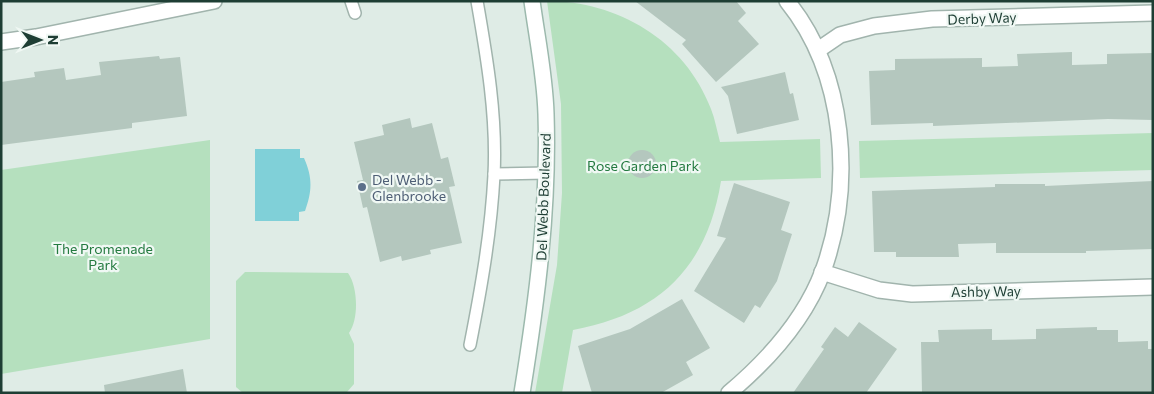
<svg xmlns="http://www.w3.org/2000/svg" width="1154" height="394" viewBox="0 0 1154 394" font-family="Commissioner,sans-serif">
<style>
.green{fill:#b5e0be}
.water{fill:#80d0d8}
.building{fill:#b4c7be}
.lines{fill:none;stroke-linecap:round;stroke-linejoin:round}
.lane-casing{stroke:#a1b4ad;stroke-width:14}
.street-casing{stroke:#a1b4ad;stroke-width:18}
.secondary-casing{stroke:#9cb9ad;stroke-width:18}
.lane{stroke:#fff;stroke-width:11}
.street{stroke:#fff;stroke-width:15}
.secondary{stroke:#fff;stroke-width:15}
.service-dot{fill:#5c6f8a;stroke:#f0f8f4;stroke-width:2}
.labels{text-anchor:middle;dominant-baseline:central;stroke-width:4.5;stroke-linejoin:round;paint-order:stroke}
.street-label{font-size:14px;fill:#1e3e34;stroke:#f0f8f4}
.park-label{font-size:14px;fill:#247a40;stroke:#f0f8f4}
.service-label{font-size:14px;fill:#4e5e75;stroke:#f0f8f4;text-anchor:start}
</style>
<rect width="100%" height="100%" fill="#dfece6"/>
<!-- green -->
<g class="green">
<path d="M 547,1 C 617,1 685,40 711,109 C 715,119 717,131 720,142 L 820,139 L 821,178 L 721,181 C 707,268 659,314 573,330 L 562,393 L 535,393 L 557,265 L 562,193 L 561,104 Z"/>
<polygon points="1153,133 1153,170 860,178 859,141"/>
<polygon points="210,140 210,339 1,374 1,170"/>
<path d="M 245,272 L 348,273 C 358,287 359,319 349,333 L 354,344 L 354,384 L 347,392 L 243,393 L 236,387 L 236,281 Z"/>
</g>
<!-- water -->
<path class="water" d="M 255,149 L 300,149 L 300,158 L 304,158 C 313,178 312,192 305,211 L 299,212 L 299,221 L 255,221 Z"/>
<!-- building -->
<g class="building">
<polygon points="635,1 736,1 746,13 738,21 759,44 716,82 682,44 686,40"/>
<polygon points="1072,52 1072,65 1107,64 1107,54 1153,53 1153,120 1108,119 933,126 933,123 871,125 869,71 895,70 895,59 982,58 982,67 1018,66 1017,54"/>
<polygon points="159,56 160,59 180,57 187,116 132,123 132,128 1,145 1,82 35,77 34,72 64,68 66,80 101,75 99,62"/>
<polygon points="785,72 790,94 793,93 799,120 737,134 728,96 721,87"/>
<polygon points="410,118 412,128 432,123 441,159 448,157 455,186 449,187 462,243 430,250 431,254 402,261 401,256 380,262 367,207 363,208 357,181 363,180 354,142 384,135 382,125"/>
<circle cx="642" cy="164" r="14"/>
<polygon points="1153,181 1153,249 1086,251 1086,253 996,253 996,243 958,244 959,257 896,257 896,252 874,252 872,191 995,187 995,184 1045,184 1045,186"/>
<polygon points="734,183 790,202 781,230 792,234 777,281 760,308 755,305 744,323 694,291 726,238 717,236"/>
<polygon points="682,299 710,348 686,362 693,375 661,393 592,393 578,346 630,329"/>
<polygon points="859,322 897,349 866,393 793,393 824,349 821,347 835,327 848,337"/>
<polygon points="1097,327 1097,330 1118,330 1118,342 1148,341 1148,349 1153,349 1153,393 922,393 921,342 939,342 938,330 992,329 992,340 1036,339 1036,329"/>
<polygon points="183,369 187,393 105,393 104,385"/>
</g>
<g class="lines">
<!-- lane casing -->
<g class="lane-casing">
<g id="lane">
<polyline points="351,1 355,13"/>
<polyline points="494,174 547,173"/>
<path d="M 470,345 C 481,289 491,233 494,175 C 497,117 487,58 477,1"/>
</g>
</g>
<!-- street casing -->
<g class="street-casing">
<g id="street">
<polyline points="1,42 36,37 214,1"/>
<polyline points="818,50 840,35 874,26 932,19 1153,13"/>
<polyline points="822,272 879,290 912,294 1153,287"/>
<path d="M 729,393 C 767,361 805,319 823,271 C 854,185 846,74 787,1"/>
</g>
</g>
<!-- secondary casing -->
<g class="secondary-casing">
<path id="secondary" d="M 522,393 C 537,300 549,208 546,114 C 545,76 537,38 532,1"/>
</g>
<!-- lane -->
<use href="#lane" class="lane"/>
<!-- street -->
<use href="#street" class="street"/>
<!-- secondary -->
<use href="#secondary" class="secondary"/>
</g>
<!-- markers -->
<circle class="service-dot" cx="362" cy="187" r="5"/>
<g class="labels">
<!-- street labels -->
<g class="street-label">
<text transform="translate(982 18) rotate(-2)">Derby Way</text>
<text transform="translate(543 197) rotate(-88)">Del Webb Boulevard</text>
<text transform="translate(986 291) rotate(-1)">Ashby Way</text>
</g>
<!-- park labels -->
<g class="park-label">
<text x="643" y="165">Rose Garden Park</text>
<text x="103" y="248">The Promenade<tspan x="103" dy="16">Park</tspan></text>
</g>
<!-- service labels -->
<g class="service-label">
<text x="372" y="179">Del Webb -<tspan x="372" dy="16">Glenbrooke</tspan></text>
</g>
</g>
<!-- border -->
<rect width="1154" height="394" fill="none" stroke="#1e3e34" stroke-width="5"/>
<!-- north arrow -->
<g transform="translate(40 40) rotate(90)" stroke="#f0f8f4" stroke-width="4" paint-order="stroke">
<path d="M0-4L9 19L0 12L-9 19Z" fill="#1e3e34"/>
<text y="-8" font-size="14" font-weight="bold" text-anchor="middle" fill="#1e3e34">N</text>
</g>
</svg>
